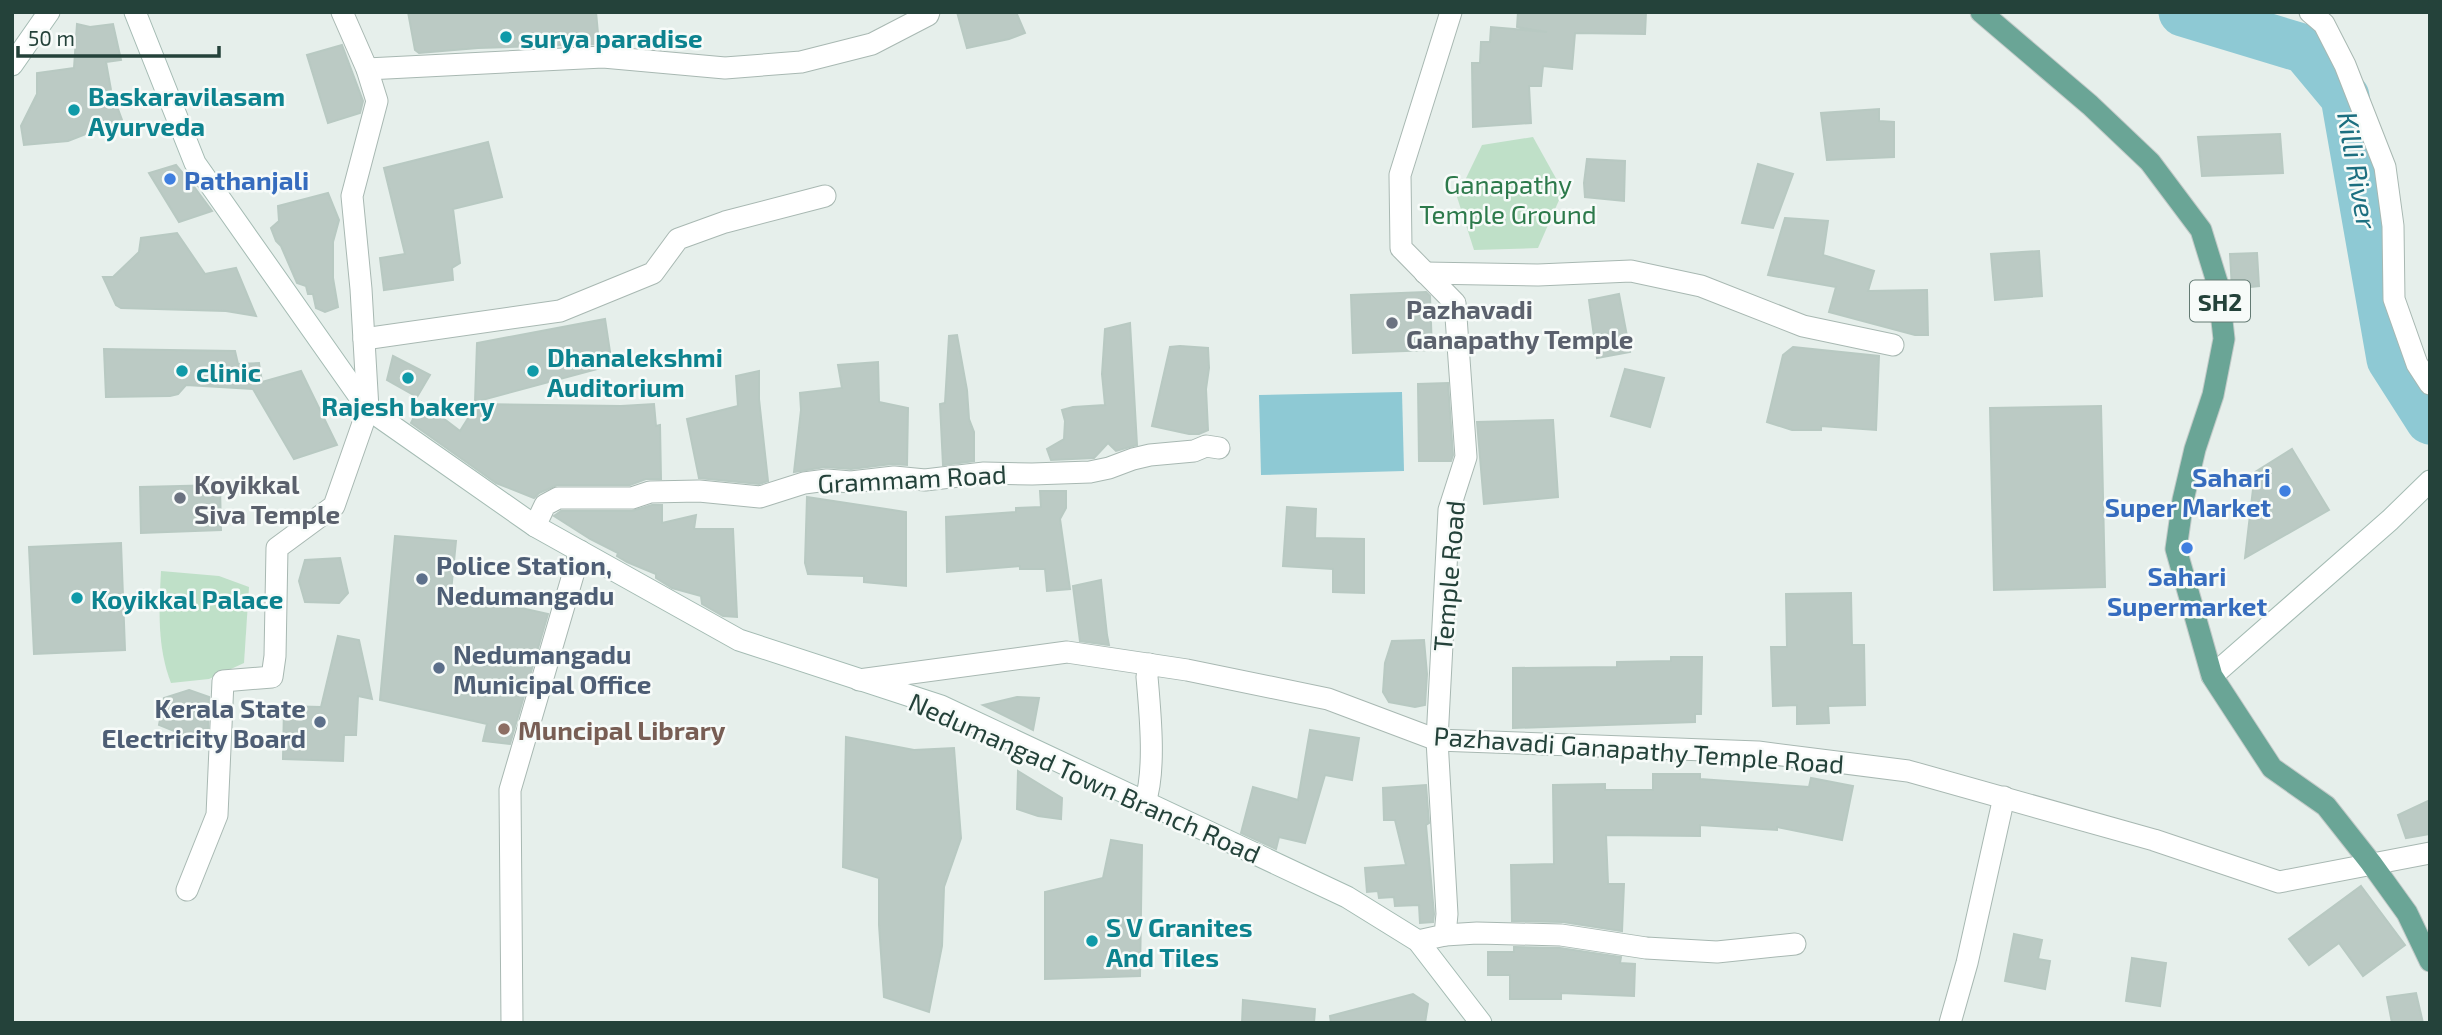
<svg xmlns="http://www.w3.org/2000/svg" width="2442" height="1035" viewBox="0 0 2442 1035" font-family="'Exo 2',sans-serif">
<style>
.green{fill:#bfe0c8}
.water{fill:#8ec9d4}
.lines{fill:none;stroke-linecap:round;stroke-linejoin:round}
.river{stroke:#8ec9d4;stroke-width:49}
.building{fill:#bbcac4;stroke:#b8c9c2;stroke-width:2}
.street-casing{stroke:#a8b8b2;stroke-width:23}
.secondary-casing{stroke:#a4bbb3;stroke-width:23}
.primary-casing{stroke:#c2cac8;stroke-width:23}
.street{stroke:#fff;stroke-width:21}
.secondary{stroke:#fff;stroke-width:21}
.primary{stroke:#6aa596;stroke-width:21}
.culture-dot{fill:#0f9aa8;stroke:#f7fbf9;stroke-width:2.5}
.shop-dot{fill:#3f7fe0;stroke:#f7fbf9;stroke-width:2.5}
.worship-dot{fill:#6b7280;stroke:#f7fbf9;stroke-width:2.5}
.service-dot{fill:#5c6f8a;stroke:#f7fbf9;stroke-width:2.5}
.education-dot{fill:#8d6e63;stroke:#f7fbf9;stroke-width:2.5}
.labels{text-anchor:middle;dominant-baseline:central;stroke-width:5;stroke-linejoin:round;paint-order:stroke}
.shield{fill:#f7fbf9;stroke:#637a73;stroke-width:2}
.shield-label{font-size:24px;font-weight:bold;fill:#24423a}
.culture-label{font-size:26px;font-weight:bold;fill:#0d838f;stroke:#f7fbf9;text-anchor:start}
.shop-label{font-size:26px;font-weight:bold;fill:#366cbe;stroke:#f7fbf9;text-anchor:start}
.park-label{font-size:26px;fill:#2d7a4b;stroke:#f7fbf9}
.worship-label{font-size:26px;font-weight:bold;fill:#5b616d;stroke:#f7fbf9;text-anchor:start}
.street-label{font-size:26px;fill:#24423a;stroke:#f7fbf9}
.service-label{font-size:26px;font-weight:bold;fill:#4e5e75;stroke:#f7fbf9;text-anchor:start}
.education-label{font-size:26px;font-weight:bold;fill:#785e54;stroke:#f7fbf9;text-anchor:start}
.water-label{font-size:28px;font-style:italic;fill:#1c6f80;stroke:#f7fbf9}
</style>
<rect width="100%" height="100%" fill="#e6efeb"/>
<!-- green -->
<g class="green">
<polygon points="1533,137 1563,191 1538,248 1474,250 1457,197 1482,145"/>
<path d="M 161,571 L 219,576 L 249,587 L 244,663 L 209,679 L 171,683 C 157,647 159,609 161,571 Z"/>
</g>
<!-- water -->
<polygon class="water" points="1402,392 1404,471 1261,475 1259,395"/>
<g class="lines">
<!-- river -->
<polyline class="river" points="2183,12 2305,49 2345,97 2391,359 2430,420"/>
</g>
<!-- building -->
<g class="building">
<polygon points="408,12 596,12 599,44 478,48 419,53 415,50"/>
<polygon points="957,12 1016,12 1025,33 1009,39 967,48"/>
<polygon points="1518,12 1646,12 1645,34 1575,33 1572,69 1543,66 1541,86 1529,86 1531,123 1473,127 1472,63 1480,63 1481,42 1490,42 1491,27 1547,32 1517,27"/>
<polygon points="77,24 90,27 113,24 121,60 106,62 111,90 122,120 68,141 24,145 21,126 37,94 37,73 74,68"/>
<polygon points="342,45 363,101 360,113 328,123 307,55"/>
<polygon points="1879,109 1879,121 1894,122 1894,157 1827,160 1821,113"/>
<polygon points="2280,134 2283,173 2202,176 2198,137"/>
<polygon points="488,142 502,197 453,209 460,263 452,268 453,280 384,290 380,258 405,254 384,168"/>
<polygon points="1587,159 1625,161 1624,201 1585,197 1584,183"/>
<polygon points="1758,164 1793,174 1773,228 1742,223"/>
<polygon points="176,165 195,188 212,211 179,222 149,173"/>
<polygon points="328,193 339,220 333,242 333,278 338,307 325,312 316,308 313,294 308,294 306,286 297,283 281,246 276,241 271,228 279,221 278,206"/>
<polygon points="1785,218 1828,221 1823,255 1874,271 1868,291 1927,290 1928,335 1915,335 1829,312 1836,287 1768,275"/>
<polygon points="177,233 205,274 236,268 256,316 226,311 121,308 116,305 103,277 113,277 139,252 141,238"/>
<polygon points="2039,251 2042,296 1995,300 1991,254"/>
<polygon points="2257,253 2259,286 2232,289 2230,254"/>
<polygon points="1426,292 1430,296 1432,350 1353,353 1351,295"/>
<polygon points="1619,294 1630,352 1597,358 1589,300"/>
<polygon points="605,319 612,365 475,402 477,343"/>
<polygon points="1130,323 1137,445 1116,451 1108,443 1094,458 1051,460 1047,449 1064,439 1065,421 1062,410 1073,407 1105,405 1102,374 1105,329"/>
<polygon points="957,335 967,390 969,419 974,432 974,461 943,465 940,404 945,403 949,336"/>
<polygon points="1180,346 1208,348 1209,368 1206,389 1208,430 1199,434 1189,434 1152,426 1170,347"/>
<polygon points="1793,347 1879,356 1876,430 1821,426 1821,430 1792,430 1767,422 1783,355"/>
<polygon points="104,349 235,351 238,364 259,363 262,382 301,371 337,445 294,459 253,389 186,385 178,394 170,396 106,397"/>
<polygon points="393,356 430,375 417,397 387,380"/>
<polygon points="878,362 879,402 908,408 907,465 892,464 851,469 825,467 794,472 801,410 800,393 842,388 838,365"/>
<polygon points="1625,369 1664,378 1650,427 1611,416"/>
<polygon points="759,371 759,399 768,481 759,484 699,478 687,419 738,406 736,376"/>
<polygon points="1448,383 1453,455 1451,461 1419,461 1418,384"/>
<polygon points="422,402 460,431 477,404 621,406 654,404 656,426 660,425 661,479 646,479 630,485 557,485 539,493 534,498 496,483 411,423"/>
<polygon points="2101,406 2105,587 1994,590 1990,408"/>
<polygon points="1553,420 1558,497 1484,504 1477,422"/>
<polygon points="2292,449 2329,510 2245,558 2255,472"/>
<polygon points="220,485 221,530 141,533 140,487"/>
<polygon points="1040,491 1066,491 1066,508 1060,519 1070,589 1047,591 1045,569 1020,569 1020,566 947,572 946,517 1016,512 1016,508 1041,507"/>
<polygon points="807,497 906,512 906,586 864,582 864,576 808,574 805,563"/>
<polygon points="652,505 662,505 662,523 696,515 694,529 733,529 737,617 723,616 702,604 701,596 672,588 656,578 656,574 627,562 617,556 618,553 590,539 554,516 561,511 632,511"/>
<polygon points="1287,507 1316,509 1315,538 1364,539 1364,593 1333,592 1333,569 1283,566"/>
<polygon points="395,536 456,541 451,592 548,614 510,744 483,741 487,724 380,700"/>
<polygon points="121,543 125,650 34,654 29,547"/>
<polygon points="340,558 348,593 339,603 305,602 299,581 305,560"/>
<polygon points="1101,580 1107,635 1109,645 1080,641 1073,586"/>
<polygon points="1851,593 1852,645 1864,645 1865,705 1828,706 1829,723 1797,724 1797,705 1773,706 1771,647 1787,647 1786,594"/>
<polygon points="338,636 359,640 372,699 358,696 356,735 344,735 343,761 283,759 284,706 321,707"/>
<polygon points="1424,640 1427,674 1425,705 1415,707 1389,702 1383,692 1385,663 1392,641"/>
<polygon points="1671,657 1702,657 1701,714 1695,714 1695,722 1513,728 1513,668 1617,667 1617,662 1671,661"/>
<polygon points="189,690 209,697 208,733 184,735 159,725 164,698"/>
<polygon points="1017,697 1039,698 1033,730 983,705"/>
<polygon points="1310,730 1359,738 1352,780 1325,775 1305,843 1279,837 1276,849 1241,833 1253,787 1298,800"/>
<polygon points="846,737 914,750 954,748 961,838 944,887 942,946 929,1012 884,997 879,925 879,878 843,867"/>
<polygon points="1018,771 1062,798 1061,819 1038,816 1017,809"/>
<polygon points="1653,774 1700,774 1700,779 1809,787 1811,778 1853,786 1842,840 1777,827 1777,830 1700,825 1700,836 1606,835 1608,884 1624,884 1622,931 1563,922 1512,921 1511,865 1554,864 1553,785 1605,784 1605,790 1653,790"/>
<polygon points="1426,785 1429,823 1426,825 1434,914 1433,922 1420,923 1419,905 1395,906 1394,897 1379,898 1378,891 1367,892 1365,868 1406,865 1395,820 1384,820 1383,788"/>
<polygon points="2430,800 2430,834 2406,838 2398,815"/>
<polygon points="1111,840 1142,845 1140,976 1045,979 1045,892 1103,878"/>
<polygon points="2361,886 2405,945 2363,976 2339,943 2309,965 2289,939"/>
<polygon points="2014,934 2042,940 2038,959 2050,961 2045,989 2005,981"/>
<polygon points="1514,947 1560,948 1621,957 1620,963 1635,964 1634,996 1561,993 1561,999 1510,999 1510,975 1488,975 1488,952 1514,952"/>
<polygon points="2132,958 2166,963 2160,1006 2126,1001"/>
<polygon points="2416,993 2423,1023 2392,1023 2387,997"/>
<polygon points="1413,994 1428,1004 1425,1023 1331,1023 1330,1016"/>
<polygon points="1243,1000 1315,1009 1314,1023 1242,1023"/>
</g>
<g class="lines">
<!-- street casing -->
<g class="street-casing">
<g id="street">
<polyline points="2310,12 2324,24 2345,65 2385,167 2393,226 2394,299 2417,364 2430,384"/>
<polyline points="367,69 603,57 725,68 801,62 872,44 928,15 929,12"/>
<polyline points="1425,273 1538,275 1631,271 1701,286 1803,326 1893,345"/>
<polyline points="364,339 560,311 653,273 678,239 725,222 825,196"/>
<polyline points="535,526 545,505 558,498 632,498 650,492 699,491 760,497 804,483 827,480 851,482 894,477 925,480 984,473 1032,474 1090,472 1109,468 1133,459 1150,455 1194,451 1206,446 1219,448"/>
<polyline points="859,680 1067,652 1187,670 1328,699 1437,740 1758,752 1908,771 2154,840 2279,882 2430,853"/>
<path d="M 1145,802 C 1156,771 1150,711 1147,677 L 1149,664"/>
<polyline points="187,890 217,815 223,681 272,677 275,656 277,548 334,506 368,409 361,289 352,196 377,101 367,69 342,12"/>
<polyline points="1445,935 1477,933 1561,935 1646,948 1717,952 1795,944"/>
<polyline points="1418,941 1445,935 1447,914 1437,740 1449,510 1466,457 1455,303 1401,248 1400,175 1451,12"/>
<polyline points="512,1023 510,790 580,551"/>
<polyline points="1950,1023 1967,963 2004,797"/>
</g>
</g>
<!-- secondary casing -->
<g class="secondary-casing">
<g id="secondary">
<polyline points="135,12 195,163 368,409 535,526 739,640 941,706 1347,897 1418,941 1481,1023"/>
<polyline points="12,65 49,12"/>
<polyline points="2212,676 2390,520 2430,481"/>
</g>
</g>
<!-- primary casing -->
<g class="primary-casing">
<polyline id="primary" points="1981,12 2090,105 2150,162 2201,230 2218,285 2224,339 2213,395 2195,449 2183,500 2176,549 2212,676 2272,768 2326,806 2371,863 2407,913 2430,961"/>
</g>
<!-- street -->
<use href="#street" class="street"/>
<!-- secondary -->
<use href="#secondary" class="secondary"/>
<!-- primary -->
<use href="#primary" class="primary"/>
</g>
<!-- markers -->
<g class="culture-dot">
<circle cx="506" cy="37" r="7"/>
<circle cx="74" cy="110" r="7"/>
<circle cx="182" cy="371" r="7"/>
<circle cx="533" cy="371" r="7"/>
<circle cx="408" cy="378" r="7"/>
<circle cx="77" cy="598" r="7"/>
<circle cx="1092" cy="941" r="7"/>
</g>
<g class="shop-dot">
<circle cx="170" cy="179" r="7"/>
<circle cx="2285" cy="491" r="7"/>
<circle cx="2187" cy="548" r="7"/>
</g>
<g class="worship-dot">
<circle cx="1392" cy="323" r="7"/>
<circle cx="180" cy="498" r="7"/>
</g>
<g class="service-dot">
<circle cx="422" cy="579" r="7"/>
<circle cx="439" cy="668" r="7"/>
<circle cx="320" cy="722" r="7"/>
</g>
<circle class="education-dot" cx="504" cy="729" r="7"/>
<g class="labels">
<!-- shield labels -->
<rect class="shield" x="2190" y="280.5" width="60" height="41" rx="5"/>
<g class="shield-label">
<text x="2220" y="301">SH2</text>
</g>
<!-- culture labels -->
<g class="culture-label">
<text x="520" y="37">surya paradise</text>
<text x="88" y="95">Baskaravilasam<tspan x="88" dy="30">Ayurveda</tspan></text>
<text x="547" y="356">Dhanalekshmi<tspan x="547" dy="30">Auditorium</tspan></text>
<text x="196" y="371">clinic</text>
<text x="408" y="405" text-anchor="middle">Rajesh bakery</text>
<text x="91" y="598">Koyikkal Palace</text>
<text x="1106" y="926">S V Granites<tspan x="1106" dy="30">And Tiles</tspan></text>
</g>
<!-- shop labels -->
<g class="shop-label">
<text x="184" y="179">Pathanjali</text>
<text x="2271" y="476" text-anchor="end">Sahari<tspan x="2271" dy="30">Super Market</tspan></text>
<text x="2187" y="575" text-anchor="middle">Sahari<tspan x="2187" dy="30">Supermarket</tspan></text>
</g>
<!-- park labels -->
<g class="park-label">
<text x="1508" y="183">Ganapathy<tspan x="1508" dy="30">Temple Ground</tspan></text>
</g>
<!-- worship labels -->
<g class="worship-label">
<text x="1406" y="308">Pazhavadi<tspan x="1406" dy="30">Ganapathy Temple</tspan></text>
<text x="194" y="483">Koyikkal<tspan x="194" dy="30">Siva Temple</tspan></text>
</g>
<!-- street labels -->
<g class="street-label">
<text transform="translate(912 478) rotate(-3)">Grammam Road</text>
<text transform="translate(1448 576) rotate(-85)">Temple Road</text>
<text transform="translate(1639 749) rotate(4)">Pazhavadi Ganapathy Temple Road</text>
<text transform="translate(1085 777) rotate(24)">Nedumangad Town Branch Road</text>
</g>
<!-- service labels -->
<g class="service-label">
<text x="436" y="564">Police Station,<tspan x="436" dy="30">Nedumangadu</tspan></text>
<text x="453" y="653">Nedumangadu<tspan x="453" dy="30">Municipal Office</tspan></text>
<text x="306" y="707" text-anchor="end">Kerala State<tspan x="306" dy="30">Electricity Board</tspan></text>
</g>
<!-- education labels -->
<g class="education-label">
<text x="518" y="729">Muncipal Library</text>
</g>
<!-- water labels -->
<g class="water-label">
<text transform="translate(2358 170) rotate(80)">Killi River</text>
</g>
</g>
<!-- border -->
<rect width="2442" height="1035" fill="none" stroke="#24423a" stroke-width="28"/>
<!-- scale -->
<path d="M18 46v10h201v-10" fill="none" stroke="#24423a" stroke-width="3.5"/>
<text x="28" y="46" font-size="21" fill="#24423a" stroke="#f7fbf9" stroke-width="5" paint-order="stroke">50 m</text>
</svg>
